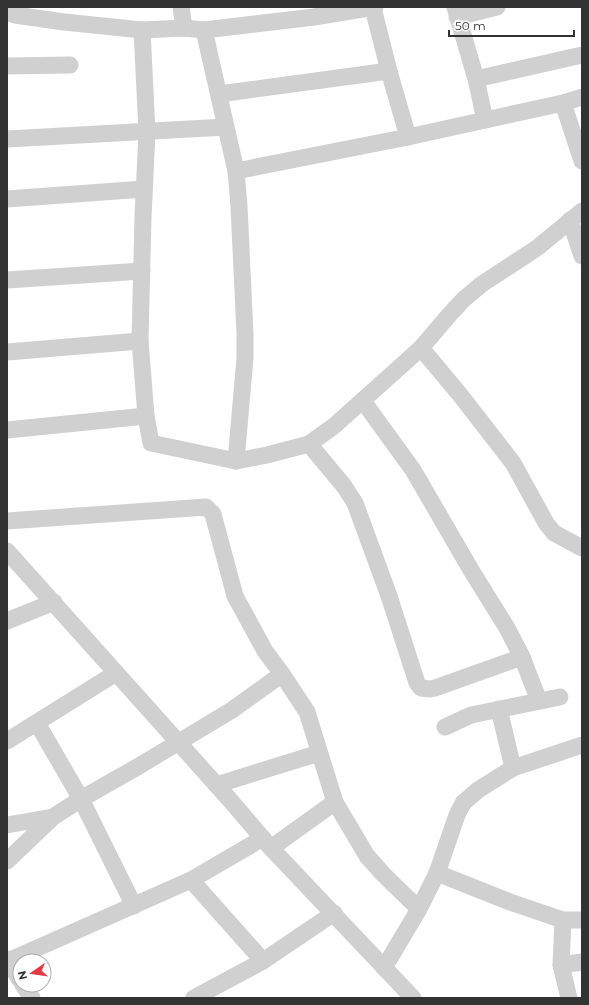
<svg xmlns="http://www.w3.org/2000/svg" width="589" height="1005" viewBox="0 0 589 1005" font-family="Montserrat,sans-serif">
<style>
.lines{fill:none;stroke-linecap:round;stroke-linejoin:round}
.minor{stroke:#d0d0d0;stroke-width:17}
</style>
<rect width="100%" height="100%" fill="#fff"/>
<g class="lines">
<!-- minor -->
<g class="minor">
<polyline points="181,7 184,28"/>
<polyline points="455,7 476,79 485,120"/>
<polyline points="373,8 389,71 408,137"/>
<polyline points="7,12 15,15 64,22 142,30 184,28 204,30 314,17 375,7"/>
<polyline points="457,17 497,7"/>
<polyline points="142,30 147,132 143,217 140,341 146,416 151,443 236,461 267,455 309,444 334,426 421,348 450,314 464,299 482,284 537,248 582,211"/>
<polyline points="204,30 236,171 239,206 245,334 245,358 236,461"/>
<polyline points="7,66 70,65"/>
<polyline points="476,79 582,55"/>
<polyline points="219,94 389,71"/>
<polyline points="563,103 582,161"/>
<polyline points="7,139 226,127"/>
<polyline points="236,171 408,137 563,103 582,97"/>
<polyline points="7,199 144,189"/>
<polyline points="570,220 582,256"/>
<polyline points="7,280 142,271"/>
<polyline points="421,348 461,396 513,463 546,523 554,533 582,548"/>
<polyline points="7,352 140,341"/>
<polyline points="363,401 413,470 471,570 507,628 522,657 539,701"/>
<polyline points="7,430 146,416"/>
<polyline points="309,444 344,486 355,503 389,596 417,683 421,688 430,689 435,688 522,657"/>
<polyline points="7,521 206,507 213,514 235,596 265,651 282,674 232,710 139,766 81,799 53,817 7,861"/>
<polyline points="7,551 230,800 271,848 413,998"/>
<polyline points="7,621 54,602"/>
<polyline points="282,674 307,712 335,802 367,856 383,874 419,909"/>
<polyline points="499,709 513,768"/>
<polyline points="37,723 81,799 134,906"/>
<polyline points="445,727 471,715 560,697"/>
<polyline points="7,741 116,673"/>
<polyline points="216,785 319,753"/>
<polyline points="7,825 53,817"/>
<polyline points="271,848 335,802"/>
<polyline points="437,873 510,902 563,920 582,920"/>
<polyline points="191,880 263,961"/>
<polyline points="563,920 561,965 569,998"/>
<polyline points="7,959 20,980"/>
<polyline points="8,961 191,880 263,838"/>
<polyline points="561,965 582,962"/>
<polyline points="384,968 419,909 437,873 457,815 463,803 478,790 513,768 582,745"/>
<polyline points="23,985 32,998"/>
<polyline points="194,998 263,961 334,913"/>
</g>
</g>
<!-- border -->
<rect width="589" height="1005" fill="none" stroke="#333333" stroke-width="16"/>
<!-- north arrow -->
<g transform="translate(32 973) rotate(257)"><circle r="19" fill="#ffffff" stroke="#adadad"/>
<path d="M0-3L7 15L0 10L-7 15Z" fill="#e63946"/>
<text y="-6" font-size="11" font-weight="bold" text-anchor="middle" fill="#333333">N</text>
</g>
<!-- scale -->
<path d="M449 30v6h125v-6" fill="none" stroke="#333333" stroke-width="2"/>
<text x="455" y="30" font-size="12" fill="#333333" stroke="#ffffff" stroke-width="3" paint-order="stroke">50 m</text>
</svg>
